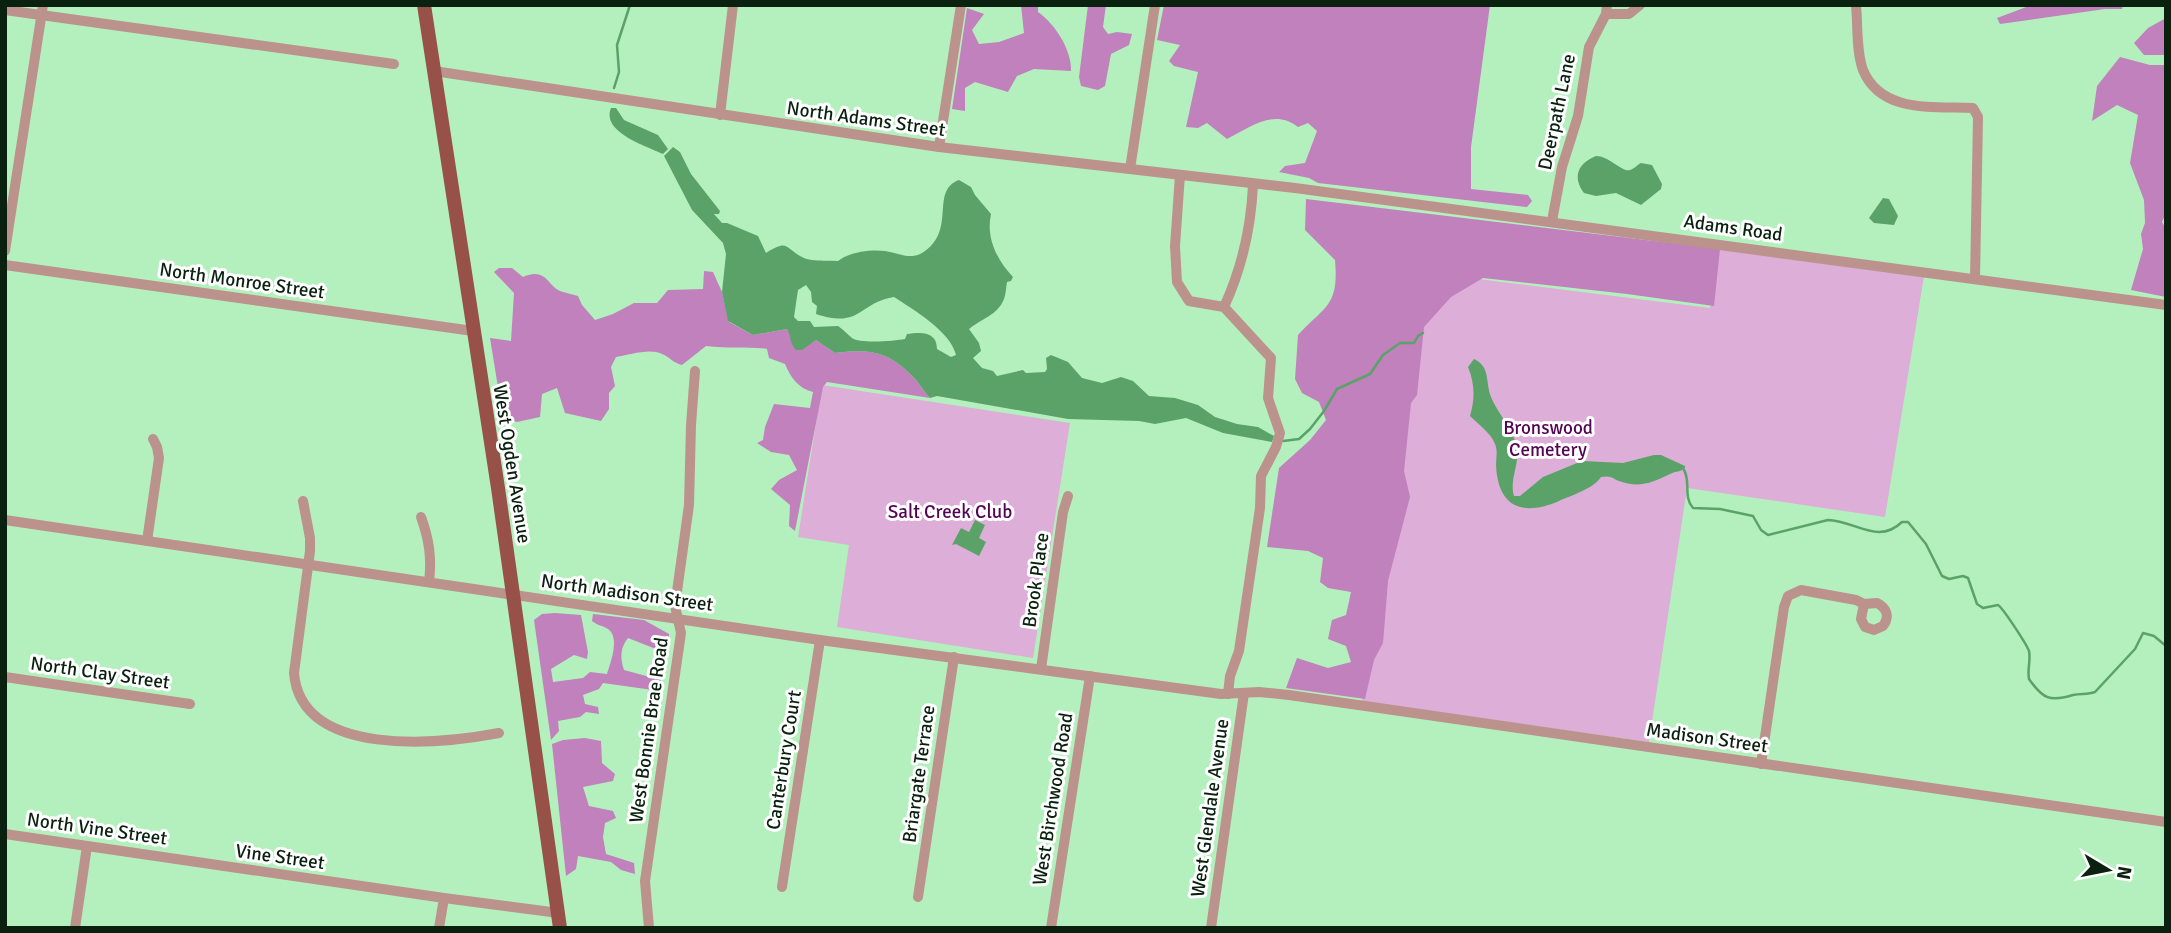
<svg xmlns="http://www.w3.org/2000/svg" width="2171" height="933" viewBox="0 0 2171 933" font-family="Signika,sans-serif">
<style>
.green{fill:#dcaed8}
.forest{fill:#c081bc}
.water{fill:#5ba268;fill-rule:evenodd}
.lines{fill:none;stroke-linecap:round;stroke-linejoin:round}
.stream{stroke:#5ba268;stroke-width:2.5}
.minor{stroke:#bb938c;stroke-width:10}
.major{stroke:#975148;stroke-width:14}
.labels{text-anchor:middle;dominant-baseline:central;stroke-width:6;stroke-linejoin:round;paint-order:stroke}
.street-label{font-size:19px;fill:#09210e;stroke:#fff}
.park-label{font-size:19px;fill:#550354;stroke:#fff}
</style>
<rect width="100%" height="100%" fill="#b4f0bd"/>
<!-- green -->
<g class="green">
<polygon points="1719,247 1924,276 1885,517 1687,488 1649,742 1362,702 1422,272 1710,308"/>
<polygon points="822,385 1070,423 1033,658 837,627 849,545 798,537"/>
</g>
<!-- forest -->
<g class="forest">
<path d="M 1021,5 L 1038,5 L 1038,12 C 1055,24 1072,50 1071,71 L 1034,69 L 1017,76 L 1008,92 L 975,82 L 965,88 L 965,111 L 952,109 L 967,8 L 984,14 L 972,30 L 979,44 L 999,42 L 1024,33 Z"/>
<polygon points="1088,5 1106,5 1103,27 1108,34 1117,32 1132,34 1129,45 1111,54 1105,86 1098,90 1081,86 1079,77"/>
<path d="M 1164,5 L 1490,5 L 1471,147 L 1471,189 L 1528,195 L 1532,201 L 1527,207 L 1318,183 L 1309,178 L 1279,172 L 1285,166 L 1305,163 L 1317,131 L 1308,123 L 1298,127 C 1274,108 1250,127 1227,139 L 1207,123 L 1198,128 L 1186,127 L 1198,72 L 1174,66 L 1169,61 L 1180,45 L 1157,40 Z"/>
<polygon points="2123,5 2122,9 2105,9 2000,24 1997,18 2029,6"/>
<polygon points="2166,18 2166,55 2144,55 2134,43 2148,28"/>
<polygon points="2120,57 2150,65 2166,65 2166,213 2162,222 2166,229 2166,297 2131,290 2143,249 2141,234 2145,223 2144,200 2130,163 2138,115 2117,105 2092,121 2097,86"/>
<path d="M 1306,199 L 1720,249 L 1714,306 L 1627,294 L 1483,278 L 1451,297 L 1424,327 L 1417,395 L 1411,403 L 1404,471 L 1410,497 L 1388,581 L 1383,643 L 1374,660 L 1365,699 L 1286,688 L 1297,658 L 1328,668 L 1351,662 L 1346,646 L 1328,639 L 1332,620 L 1346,615 L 1351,592 L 1328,588 L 1320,582 L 1323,558 L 1308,551 L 1267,547 L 1279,468 L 1310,440 L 1326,420 L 1319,402 L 1302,393 L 1295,379 L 1298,335 C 1326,305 1339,306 1335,260 L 1305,230 Z"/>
<path d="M 499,268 L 512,268 L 523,277 C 546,267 547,285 560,291 C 565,293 572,294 578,296 L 582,305 L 595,320 L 613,314 L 634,303 L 657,303 L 668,290 L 703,289 L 704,271 L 713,272 L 722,292 L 729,322 L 753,335 L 787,329 L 802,349 L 816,340 L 835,353 C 871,348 891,352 916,380 C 921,386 924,392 930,398 L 827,382 L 823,387 L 795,531 L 789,526 L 790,505 L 771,489 L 779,480 L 797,470 L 789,455 L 771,452 L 757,443 L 763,440 L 765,427 L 774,404 L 810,408 L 813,392 C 798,388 791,378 785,364 L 769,358 L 767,349 C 747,346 727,349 706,346 L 682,365 C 673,363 670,357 662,354 C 649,348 630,355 616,357 L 611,367 L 615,386 L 609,393 L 609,409 L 601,421 L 565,413 L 557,388 L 542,394 L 540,417 L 517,422 L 503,418 L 490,338 L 511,341 L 514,293 L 494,272 Z"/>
<path d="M 555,613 L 581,615 L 588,652 L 587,659 L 574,655 L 551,669 L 553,682 L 583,678 L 590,672 L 607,674 C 611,662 620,637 608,629 C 602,625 598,626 592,621 L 593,614 L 644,620 L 669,634 L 669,643 L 656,649 L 628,638 C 620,648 620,658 624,670 L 661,680 L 660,691 L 603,683 L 599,689 L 583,695 L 585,704 L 598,707 L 599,714 L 586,712 L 580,717 L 558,721 L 559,731 L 551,740 L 534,620 L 542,614 Z"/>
<polygon points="585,738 601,741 602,763 615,774 613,781 583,787 589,806 613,811 616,818 605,823 603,837 606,854 634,863 635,874 621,870 611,862 578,856 576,869 566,876 552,744 563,740"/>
</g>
<!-- water -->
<g class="water">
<path d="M 611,108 L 616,108 L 624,120 L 658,135 L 668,149 L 663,154 C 646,146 601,132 611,108 Z"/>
<path d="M 673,147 L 680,152 L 691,174 L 720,211 L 719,214 L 714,214 L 722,223 L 727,223 L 758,236 L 766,253 C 790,238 784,249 804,258 C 814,262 827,260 838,261 C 849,252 871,249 885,251 C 898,253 910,260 922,253 C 958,231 929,191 959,180 L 971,187 L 975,195 L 991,214 C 986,237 996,259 1013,277 L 1011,281 L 1007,282 C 1006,287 1006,294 1004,299 C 998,315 981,319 969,329 L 979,343 L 981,351 L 973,358 L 982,368 L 993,371 L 997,376 L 1023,370 L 1026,373 L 1045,372 L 1047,369 L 1046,358 L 1051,355 L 1068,362 L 1082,378 L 1102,383 L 1121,377 L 1133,381 L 1149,396 L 1175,398 L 1198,405 L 1215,417 L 1237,424 L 1258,427 L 1274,436 L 1272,442 L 1223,433 L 1186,418 L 1155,424 L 1139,421 L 1068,419 L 937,396 L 930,398 C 924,392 921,386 916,380 C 891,352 871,348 835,353 L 816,340 L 802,350 L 796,350 C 788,340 792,336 787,329 L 753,335 L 728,321 L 722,292 L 726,254 L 723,243 L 692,210 L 664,156 ZM 806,285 L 811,292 L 812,302 L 817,306 L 816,314 C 861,329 858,303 894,297 C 914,310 951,332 956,355 L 951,357 L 937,349 C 937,331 920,332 907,334 L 905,339 C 894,341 860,344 852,338 C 847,334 844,330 838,326 L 814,327 L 810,321 L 798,321 L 794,317 L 798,290 Z"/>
<path d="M 1596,156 C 1609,156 1623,173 1630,170 C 1634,169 1637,165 1641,163 L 1652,165 L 1662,184 L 1661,189 L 1641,205 L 1616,193 L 1596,196 L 1584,193 C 1572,177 1578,163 1596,156 Z"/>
<polygon points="1883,198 1889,199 1898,216 1894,225 1874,223 1869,218"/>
<path d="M 1474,359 C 1491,367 1485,382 1491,397 C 1498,414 1513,429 1517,447 C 1520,463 1509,480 1514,496 L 1520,496 L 1543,477 L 1582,461 L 1623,463 L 1654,455 L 1661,455 L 1685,466 L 1685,468 C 1681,472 1676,471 1670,474 C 1654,482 1640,488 1622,482 C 1612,479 1612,475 1601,477 C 1593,489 1572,495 1559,501 C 1522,517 1498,507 1496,465 C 1496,458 1498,451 1495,444 C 1491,433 1478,424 1470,416 C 1475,399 1475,384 1468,367 Z"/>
<polygon points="975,520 985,525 979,538 986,542 979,556 956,544 952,545 961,528 969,532"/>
</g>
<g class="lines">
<!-- stream -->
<g class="stream">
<polyline points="614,88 619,72 617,45 630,5"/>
<polyline points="1283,441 1299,439 1310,429 1324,411 1337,389 1370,374 1383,355 1400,343 1414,343 1418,336 1423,333"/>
<path d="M 1684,470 C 1691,482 1683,497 1693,508 L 1720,509 L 1753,516 L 1761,530 L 1768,535 L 1828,520 C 1856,521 1878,545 1902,522 L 1908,522 L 1926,544 L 1942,576 L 1949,579 L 1963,576 L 1968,578 L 1977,604 L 1983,608 L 1998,605 C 2003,608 2027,645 2029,651 C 2031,661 2027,669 2029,679 C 2043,699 2050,702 2073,695 C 2081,693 2087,695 2095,692 L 2135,649 L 2143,633 L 2154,636 L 2166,646"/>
</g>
<!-- minor -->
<g class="minor">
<path d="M 1856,5 C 1858,25 1856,51 1863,70 C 1881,114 1935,106 1973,108 L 1978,117 L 1975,279"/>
<polyline points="5,10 394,64"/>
<polyline points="1606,14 1629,14 1640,5"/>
<polyline points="434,71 939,147 1295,188 2166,305"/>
<polyline points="720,115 733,5"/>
<polyline points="939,147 961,5"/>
<polyline points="1130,169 1155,5"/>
<path d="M 1180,175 L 1175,246 L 1177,282 L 1189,301 L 1224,307 C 1242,268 1251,228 1253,185"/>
<polyline points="1552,221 1562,167 1578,116 1589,47 1606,14 1607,5"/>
<polyline points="5,251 43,5"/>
<polyline points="5,265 473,331"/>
<polyline points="1224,307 1271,358 1268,398 1280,433 1276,447 1261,476 1260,508 1239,651 1230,676 1228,694"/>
<path d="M 303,501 L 310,538 L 310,551 L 294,673 C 301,759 440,744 499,733"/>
<path d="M 421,517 C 429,539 432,558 429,582"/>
<polyline points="5,520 820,640 1221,694 1259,692 1289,695 2166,822"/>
<polyline points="147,541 159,458 157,447 153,439"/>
<polyline points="1041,669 1063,512 1068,496"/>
<polyline points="5,677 190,704"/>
<path d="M 1761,764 L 1784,607 L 1788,596 L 1801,590 L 1856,600 L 1864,604 L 1877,603 C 1887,608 1890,617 1883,626 L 1874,630 L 1865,627 L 1861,619 L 1864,604"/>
<polyline points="5,834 444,898 439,928"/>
<polyline points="782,887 820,640"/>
<polyline points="918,897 954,657"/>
<polyline points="444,898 559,913"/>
<polyline points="75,928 87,846"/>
<polyline points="649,928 645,881 681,633 675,606 689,505 691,425 695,371"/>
<polyline points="1051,928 1090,676"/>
<polyline points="1211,928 1244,693"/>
</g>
<!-- major -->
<polyline class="major" points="424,5 498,488 560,928"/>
</g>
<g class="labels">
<!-- street labels -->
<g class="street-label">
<text transform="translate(1557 112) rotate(-78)">Deerpath Lane</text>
<text transform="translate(866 119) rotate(8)">North Adams Street</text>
<text transform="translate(1733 228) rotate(8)">Adams Road</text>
<text transform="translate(242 281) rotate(8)">North Monroe Street</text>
<text transform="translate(512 464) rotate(81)">West Ogden Avenue</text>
<text transform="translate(1036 580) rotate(-82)">Brook Place</text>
<text transform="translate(627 593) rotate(8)">North Madison Street</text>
<text transform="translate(100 673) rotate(8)">North Clay Street</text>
<text transform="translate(649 730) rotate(-82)">West Bonnie Brae Road</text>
<text transform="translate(1707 738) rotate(8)">Madison Street</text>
<text transform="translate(784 760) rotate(-81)">Canterbury Court</text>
<text transform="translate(919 774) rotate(-82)">Briargate Terrace</text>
<text transform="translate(1053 799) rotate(-81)">West Birchwood Road</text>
<text transform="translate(1210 808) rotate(-82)">West Glendale Avenue</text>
<text transform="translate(97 829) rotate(8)">North Vine Street</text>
<text transform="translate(280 857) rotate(8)">Vine Street</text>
</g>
<!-- park labels -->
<g class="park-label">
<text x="1548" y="428">Bronswood<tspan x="1548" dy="22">Cemetery</tspan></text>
<text x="950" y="512">Salt Creek Club</text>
</g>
</g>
<!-- border -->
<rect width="2171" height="933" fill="none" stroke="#09210e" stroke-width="14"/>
<!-- north arrow -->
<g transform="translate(2108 870) rotate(100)" stroke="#ffffff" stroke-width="5" paint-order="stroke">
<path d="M0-5L12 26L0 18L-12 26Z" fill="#09210e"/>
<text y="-10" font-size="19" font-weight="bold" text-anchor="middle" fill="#09210e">N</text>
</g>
</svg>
